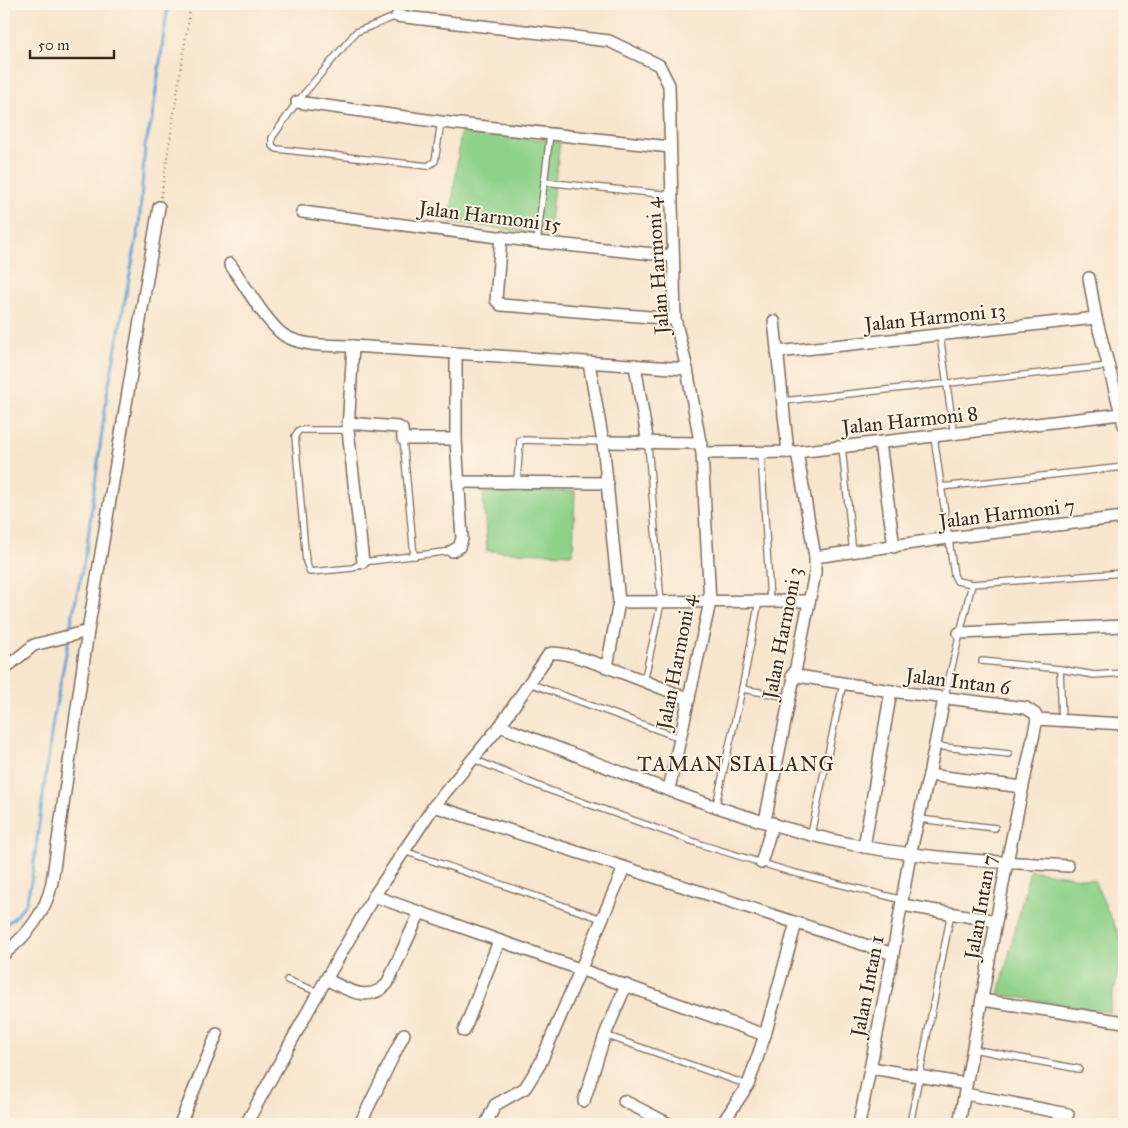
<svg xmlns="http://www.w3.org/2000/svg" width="1128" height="1128" viewBox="0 0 1128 1128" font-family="'IM FELL Great Primer',serif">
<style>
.green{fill:#8fd28a;stroke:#657e54}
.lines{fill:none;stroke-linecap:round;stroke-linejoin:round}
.stream{stroke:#61a1d3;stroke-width:3}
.service-casing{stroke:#7d6b5c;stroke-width:8}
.minor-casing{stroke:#7d6b5c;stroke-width:14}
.path{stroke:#7d6b5c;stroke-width:2;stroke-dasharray:1 4;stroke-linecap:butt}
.service{stroke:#fff;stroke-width:5.5}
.minor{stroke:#fff;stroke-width:11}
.labels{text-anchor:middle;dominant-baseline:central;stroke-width:4;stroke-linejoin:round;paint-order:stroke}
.street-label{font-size:20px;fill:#3b2a1e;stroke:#fcf5e5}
.neighbourhood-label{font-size:21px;letter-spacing:1px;fill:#3b2a1e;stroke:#fcf5e5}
</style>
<rect width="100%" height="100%" fill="#fcf5e5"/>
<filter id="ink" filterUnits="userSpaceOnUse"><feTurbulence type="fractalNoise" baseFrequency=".02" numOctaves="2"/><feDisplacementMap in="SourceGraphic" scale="10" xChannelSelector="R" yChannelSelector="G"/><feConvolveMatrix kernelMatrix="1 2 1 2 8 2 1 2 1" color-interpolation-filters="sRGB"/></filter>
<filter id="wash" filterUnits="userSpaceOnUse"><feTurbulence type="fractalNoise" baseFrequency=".0096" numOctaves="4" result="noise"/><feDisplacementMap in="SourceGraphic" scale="20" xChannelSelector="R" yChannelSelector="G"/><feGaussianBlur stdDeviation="1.12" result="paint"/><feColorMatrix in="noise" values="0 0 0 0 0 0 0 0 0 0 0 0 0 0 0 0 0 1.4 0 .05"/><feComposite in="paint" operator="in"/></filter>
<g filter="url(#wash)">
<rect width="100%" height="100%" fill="#f8e5ce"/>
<!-- green -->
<g class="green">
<polygon points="461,131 560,142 548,235 450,222"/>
<polygon points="575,491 573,554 487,551 483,493"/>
<polygon points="1030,870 1094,880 1124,946 1109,1012 999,994"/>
</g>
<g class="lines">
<!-- stream -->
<g class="stream">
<polyline points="69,632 86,552 107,394 139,227 145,146 152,119 168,4"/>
<polyline points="4,926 14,918 26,903 32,877 53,721 69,638"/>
</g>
</g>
</g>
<g filter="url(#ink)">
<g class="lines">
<!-- service casing -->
<g class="service-casing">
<g id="service">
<polyline points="397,16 356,32 297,102 272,138 272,146 277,149 428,166 435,161 441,122"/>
<polyline points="544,182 671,195"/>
<polyline points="537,242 550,134"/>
<polyline points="940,335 954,435"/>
<polyline points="783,401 1108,366"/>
<polyline points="348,430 299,430 295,436 306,562 310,572 353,568 363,562 452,551"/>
<polyline points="934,437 954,575 957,581 972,584 944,699"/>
<polyline points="403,439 414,556"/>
<polyline points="842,447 853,553"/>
<polyline points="761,452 770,601"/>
<polyline points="517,482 520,440 603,442"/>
<polyline points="941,487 1124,467"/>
<polyline points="972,584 1124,573"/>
<polyline points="982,661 1060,669 1062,720"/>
<polyline points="1060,669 1094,675 1124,673"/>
<polyline points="644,682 661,603 648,444"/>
<polyline points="529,683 680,738"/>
<polyline points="742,689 788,697"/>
<polyline points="935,746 1009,754"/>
<polyline points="473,759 546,789 703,845 791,872 903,900"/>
<polyline points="716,805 742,689 759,601"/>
<polyline points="919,819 995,828"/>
<polyline points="811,834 843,684"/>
<polyline points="404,851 602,919"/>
<polyline points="287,980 318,992"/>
<polyline points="605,1035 748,1085"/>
<polyline points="973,1049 1079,1069"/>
<polyline points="910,1124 951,913"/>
</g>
</g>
<!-- minor casing -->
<g class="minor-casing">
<g id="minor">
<polyline points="397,16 609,41 659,65 669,85 675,319 687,369 702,453 710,602 669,789"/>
<polyline points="297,102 441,122 670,147"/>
<polyline points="302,212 537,242 673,256"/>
<polyline points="501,237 496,300 501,305 675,319"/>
<path d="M 230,264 C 242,281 270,329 287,337 C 306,347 333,345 353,346"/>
<polyline points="1089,278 1096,318 1124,425"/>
<polyline points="774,321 788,452"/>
<polyline points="777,352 1096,318"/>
<polyline points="589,363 603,442 619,602 607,667"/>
<polyline points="635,365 648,444"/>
<polyline points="348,423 398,427 402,429 403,439 456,439"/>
<polyline points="603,442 701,443"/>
<polyline points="880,443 894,547"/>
<polyline points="702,453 797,452 1121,414"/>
<polyline points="459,482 608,483"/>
<polyline points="452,551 459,547 462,539 456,439 456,355"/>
<polyline points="815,557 948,538 1124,517"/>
<polyline points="363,562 348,430 353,346 687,369"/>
<polyline points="619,602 809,601"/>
<polyline points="959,633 1124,626"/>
<polyline points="4,669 34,645 88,631"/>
<polyline points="792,675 891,691 1026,708 1035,714 1037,719 1007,862 959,1124"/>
<polyline points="944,699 929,775 1022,787"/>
<polyline points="1037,719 1124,724"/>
<path d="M 500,726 C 619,771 740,823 865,847 C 932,859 1000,862 1068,866"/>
<polyline points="434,806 893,954"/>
<polyline points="765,821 815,573 815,557 797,452"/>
<polyline points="864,847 891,691"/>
<polyline points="761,863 773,823"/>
<polyline points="374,896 765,1035"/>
<polyline points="902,905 996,921"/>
<path d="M 4,954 C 27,935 46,913 52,882 L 88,631 L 159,207"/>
<path d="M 326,979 C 346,989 368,1004 387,984 L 420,912"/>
<polyline points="982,1000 1124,1022"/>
<polyline points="464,1031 499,941"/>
<polyline points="871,1068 966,1084"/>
<polyline points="965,1094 1068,1114"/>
<polyline points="584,1101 605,1035 626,985"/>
<polyline points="624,1101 669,1124"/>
<polyline points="180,1124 217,1034"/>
<path d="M 246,1124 L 313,1002 L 374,896 L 434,806 L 500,726 L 549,654 C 564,646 668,691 689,699"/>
<polyline points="360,1124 404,1034"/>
<polyline points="486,1124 495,1105 525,1088 540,1064 624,868"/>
<polyline points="722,1124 748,1085 765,1035 796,923"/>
<polyline points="859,1124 893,954 910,854 929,775"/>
</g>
</g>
<!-- path -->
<polyline class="path" points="161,197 191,4"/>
<!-- service -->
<use href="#service" class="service"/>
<!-- minor -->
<use href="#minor" class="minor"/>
</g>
</g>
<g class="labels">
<!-- street labels -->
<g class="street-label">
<text transform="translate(490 216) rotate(7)">Jalan Harmoni 15</text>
<text transform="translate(657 266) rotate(-94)">Jalan Harmoni 4</text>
<text transform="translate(935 317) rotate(-6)">Jalan Harmoni 13</text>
<text transform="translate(910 420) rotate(-6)">Jalan Harmoni 8</text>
<text transform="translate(1007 513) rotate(-7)">Jalan Harmoni 7</text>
<text transform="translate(782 633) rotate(-79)">Jalan Harmoni 3</text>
<text transform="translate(676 662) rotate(-79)">Jalan Harmoni 4</text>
<text transform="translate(958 681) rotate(7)">Jalan Intan 6</text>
<text transform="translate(980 907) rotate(-80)">Jalan Intan 7</text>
<text transform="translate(867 986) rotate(-79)">Jalan Intan 1</text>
</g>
<!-- neighbourhood labels -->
<g class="neighbourhood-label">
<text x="736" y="764">TAMAN SIALANG</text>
</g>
</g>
<!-- margin -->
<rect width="1128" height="1128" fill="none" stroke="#fcf5e5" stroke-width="20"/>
<!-- scale -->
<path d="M30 50v8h84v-8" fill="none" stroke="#3b2a1e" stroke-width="2.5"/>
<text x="38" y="50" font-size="15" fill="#3b2a1e" stroke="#fcf5e5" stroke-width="4" paint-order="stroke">50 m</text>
</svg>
